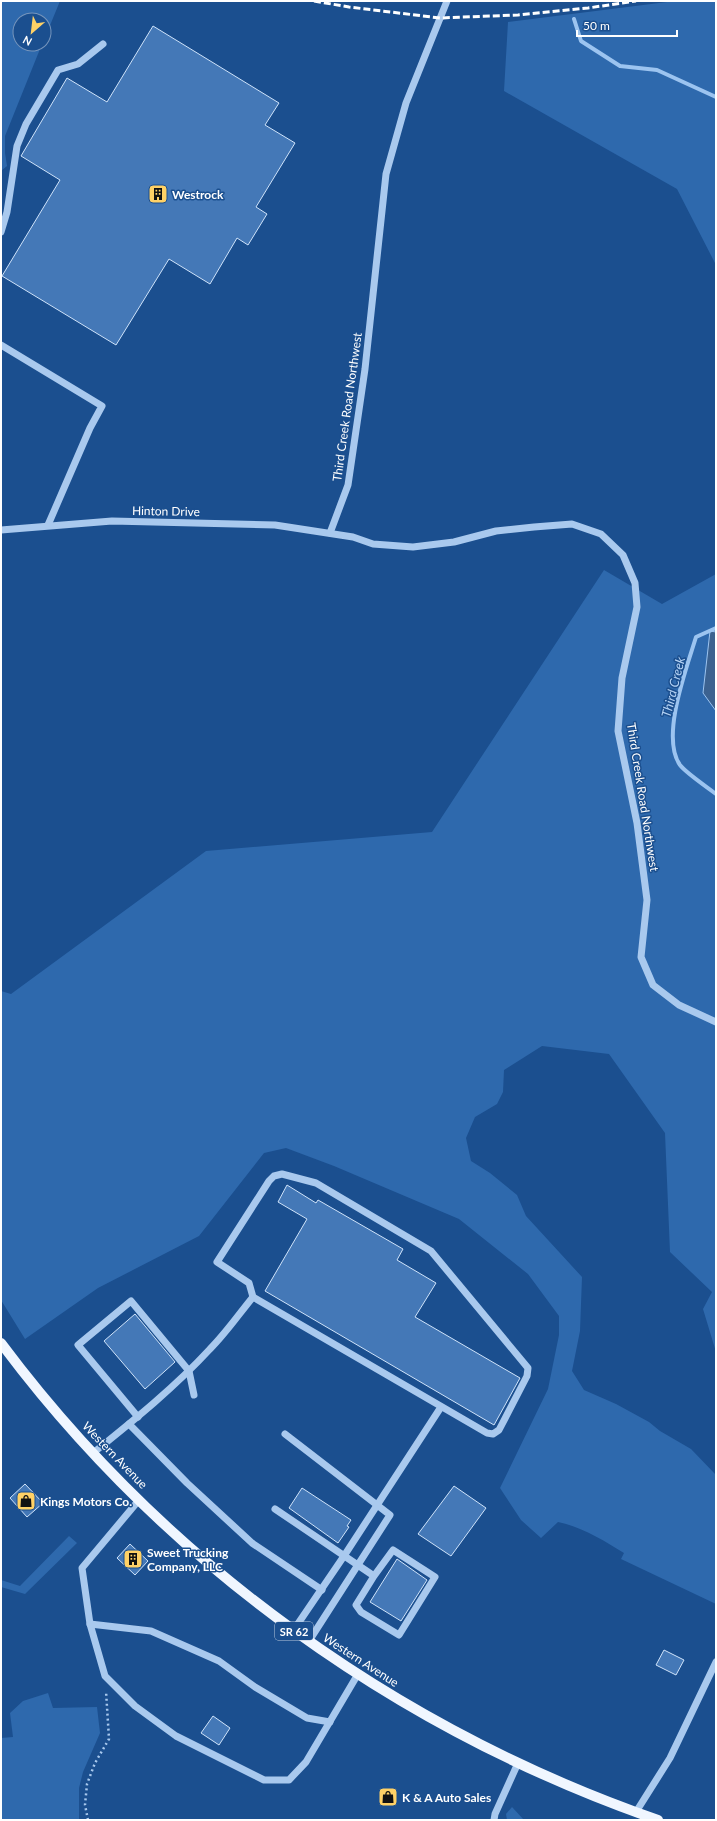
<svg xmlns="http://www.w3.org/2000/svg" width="717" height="1821" viewBox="0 0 717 1821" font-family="Lato,sans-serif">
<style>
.green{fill:#2e69ad}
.water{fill:#3c6290;stroke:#9cc4f0}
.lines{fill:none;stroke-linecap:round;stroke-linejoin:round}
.stream{stroke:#9cc4f0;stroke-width:4}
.building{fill:#4478b7;stroke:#cfe3fa}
.path{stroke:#a9c9ee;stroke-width:2.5;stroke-dasharray:2 3;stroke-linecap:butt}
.minor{stroke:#a9c9ee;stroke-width:7}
.major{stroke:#f0f6ff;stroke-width:10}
.rail{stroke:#fff;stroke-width:3;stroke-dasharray:7 3;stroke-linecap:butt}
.labels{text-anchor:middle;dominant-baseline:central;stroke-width:3;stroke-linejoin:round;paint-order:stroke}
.shield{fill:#1b4f8f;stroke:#bbcadd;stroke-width:1}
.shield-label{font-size:11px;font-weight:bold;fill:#fff}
.poi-label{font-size:12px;font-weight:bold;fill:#fff;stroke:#1b4f8f;text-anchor:start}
.street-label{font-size:12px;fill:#fff;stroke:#1b4f8f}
.water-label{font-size:13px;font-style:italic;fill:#b5d3f5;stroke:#1b4f8f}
</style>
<rect width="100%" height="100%" fill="#1b4f8f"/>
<!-- green -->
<g class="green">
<polygon points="1,1 60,1 44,40 44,20 20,20 20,44 42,44 5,136 5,153 7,166 1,171"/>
<polygon points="675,1 716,1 716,265 677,189 504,91 508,22"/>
<path d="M 604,570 L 662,604 L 716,574 L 716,1352 L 703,1309 L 712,1292 L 670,1252 L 665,1133 L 609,1054 L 542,1046 L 504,1070 L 503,1092 L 497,1104 L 475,1117 L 466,1138 L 471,1161 L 490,1173 L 517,1195 L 526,1216 L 582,1277 L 580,1331 L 572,1371 L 584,1390 L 616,1404 L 649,1422 L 660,1431 L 691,1449 L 716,1475 L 716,1604 L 621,1559 L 624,1553 C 603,1540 582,1527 558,1522 L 541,1538 L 521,1520 L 500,1488 L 548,1389 L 559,1335 L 559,1316 L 528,1274 L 459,1219 L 334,1166 L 286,1148 L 264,1153 L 199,1236 L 98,1288 L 25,1339 L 1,1300 L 1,991 L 11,994 L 206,851 L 432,832 Z"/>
<polygon points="69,1536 77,1543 25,1594 1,1587 1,1580 20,1586"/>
<polygon points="48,1693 53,1708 97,1707 100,1733 83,1772 79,1788 79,1820 1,1820 1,1738 13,1737 10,1713 23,1701"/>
<polygon points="512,1807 524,1820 507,1820 506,1814"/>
</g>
<!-- water -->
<polygon class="water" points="710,631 716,632 716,711 703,693"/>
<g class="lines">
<!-- stream -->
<g class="stream">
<polyline points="574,19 581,41 620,66 657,70 716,97"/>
<path d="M 716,628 L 696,637 C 687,667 660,737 680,765 C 686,773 707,787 716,794"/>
</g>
</g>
<!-- building -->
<g class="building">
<polygon points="153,26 279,103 265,125 295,143 256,207 267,214 248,245 237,238 210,284 169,259 116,345 2,276 60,180 21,156 67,78 107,102"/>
<polygon points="287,1185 316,1203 318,1200 403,1249 397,1260 436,1283 415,1317 520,1378 494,1425 265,1291 307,1219 278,1202"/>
<polygon points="135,1314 175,1362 145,1389 104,1341"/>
<polygon points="25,1484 43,1503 27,1517 10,1498"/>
<polygon points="454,1486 486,1508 451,1556 418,1534"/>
<polygon points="302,1488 351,1520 347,1526 349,1527 338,1543 289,1508"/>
<polygon points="130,1544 148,1561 135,1575 117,1558"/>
<polygon points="397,1559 427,1580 401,1621 370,1602"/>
<polygon points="664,1650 684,1660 676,1675 656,1665"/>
<polygon points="213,1716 230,1728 219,1745 201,1733"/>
</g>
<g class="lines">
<!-- path -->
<polyline class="path" points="88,1820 85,1805 87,1784 95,1763 109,1739 106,1691"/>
<!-- minor -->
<g class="minor">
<polyline points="1,232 7,212 17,146 26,124 58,70 78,64 103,44"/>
<polyline points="1,345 102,406 90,428 48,525"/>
<polyline points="1,530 112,521 275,525 353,537 373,544 413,547 454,542 496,531 534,527 572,524 601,534 623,555 635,583 637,607 622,678 618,731 637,823 647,900 641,957 653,985 679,1005 716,1022"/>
<polyline points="330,533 348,485 365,369 386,174 406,103 447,1"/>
<polyline points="138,1417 78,1345 131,1301 189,1371 194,1395"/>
<polyline points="129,1424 187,1483 252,1543 322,1590"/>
<polyline points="285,1434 390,1515 309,1641"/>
<path d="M 93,1453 C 134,1420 174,1388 210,1349 C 226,1333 239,1314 253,1297 L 487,1433 L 493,1434 L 499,1430 L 527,1376 L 528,1368 L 431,1251 L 316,1183 L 282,1174 L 274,1176 L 269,1181 L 217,1262 L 249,1283 L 253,1297"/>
<polyline points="139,1500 82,1568 90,1624 105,1676 135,1706 176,1736 264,1780 289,1780 306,1762 358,1674"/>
<polyline points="275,1509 374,1576 356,1605 361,1612 399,1635 435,1577 393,1550 374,1576"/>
<polyline points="90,1624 151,1631 219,1661 255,1687 307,1718 330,1722"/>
<polyline points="293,1631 344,1556 441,1407"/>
<polyline points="636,1812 670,1758 716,1662"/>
<polyline points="494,1820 495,1814 518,1763"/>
</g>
<!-- major -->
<path class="major" d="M 1,1343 C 166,1564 399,1730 658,1820"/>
<!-- rail -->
<polyline class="rail" points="314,1 349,7 440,18 518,15 588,8 636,1"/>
</g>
<!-- icons -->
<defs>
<g id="building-square" transform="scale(1)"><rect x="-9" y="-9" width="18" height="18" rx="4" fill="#ffd166" stroke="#1b4f8f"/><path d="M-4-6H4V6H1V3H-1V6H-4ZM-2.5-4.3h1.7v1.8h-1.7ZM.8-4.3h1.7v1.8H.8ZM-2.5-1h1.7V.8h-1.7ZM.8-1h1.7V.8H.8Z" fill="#111"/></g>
<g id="shop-square" transform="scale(1)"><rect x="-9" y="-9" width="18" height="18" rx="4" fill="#ffd166" stroke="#1b4f8f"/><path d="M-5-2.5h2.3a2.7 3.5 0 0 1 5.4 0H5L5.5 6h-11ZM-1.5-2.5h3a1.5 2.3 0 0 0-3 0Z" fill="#111"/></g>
</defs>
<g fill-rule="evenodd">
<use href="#building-square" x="158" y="194"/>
<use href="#shop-square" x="26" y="1501"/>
<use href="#building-square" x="133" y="1559"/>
<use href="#shop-square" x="388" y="1797"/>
</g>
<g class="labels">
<!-- shield labels -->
<rect class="shield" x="275" y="1622" width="38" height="18" rx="3"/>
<g class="shield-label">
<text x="294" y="1631">SR 62</text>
</g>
<!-- poi labels -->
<g class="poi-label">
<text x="172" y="194">Westrock</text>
<text x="40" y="1501">Kings Motors Co.</text>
<text x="147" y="1552">Sweet Trucking<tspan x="147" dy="14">Company, LLC</tspan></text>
<text x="402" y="1797">K &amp; A Auto Sales</text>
</g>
<!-- street labels -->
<g class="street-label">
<text transform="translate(347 407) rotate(-82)">Third Creek Road Northwest</text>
<text transform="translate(166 511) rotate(1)">Hinton Drive</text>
<text transform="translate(643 797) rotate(81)">Third Creek Road Northwest</text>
<text transform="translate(115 1455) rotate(46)">Western Avenue</text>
<text transform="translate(361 1660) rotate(33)">Western Avenue</text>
</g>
<!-- water labels -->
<g class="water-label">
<text transform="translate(673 687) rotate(-76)">Third Creek</text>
</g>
</g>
<!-- border -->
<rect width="717" height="1821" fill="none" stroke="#ffffff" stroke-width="4"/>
<!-- north arrow -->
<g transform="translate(32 32) rotate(208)"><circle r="19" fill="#1b4f8f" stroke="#7695bc"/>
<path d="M0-3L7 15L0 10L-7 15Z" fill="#ffd166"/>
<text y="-6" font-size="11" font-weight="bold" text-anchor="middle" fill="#ffffff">N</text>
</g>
<!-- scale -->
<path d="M577 30v6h100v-6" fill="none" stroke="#ffffff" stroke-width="2"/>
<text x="583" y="30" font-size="12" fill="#ffffff" stroke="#1b4f8f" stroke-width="3" paint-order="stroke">50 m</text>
</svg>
